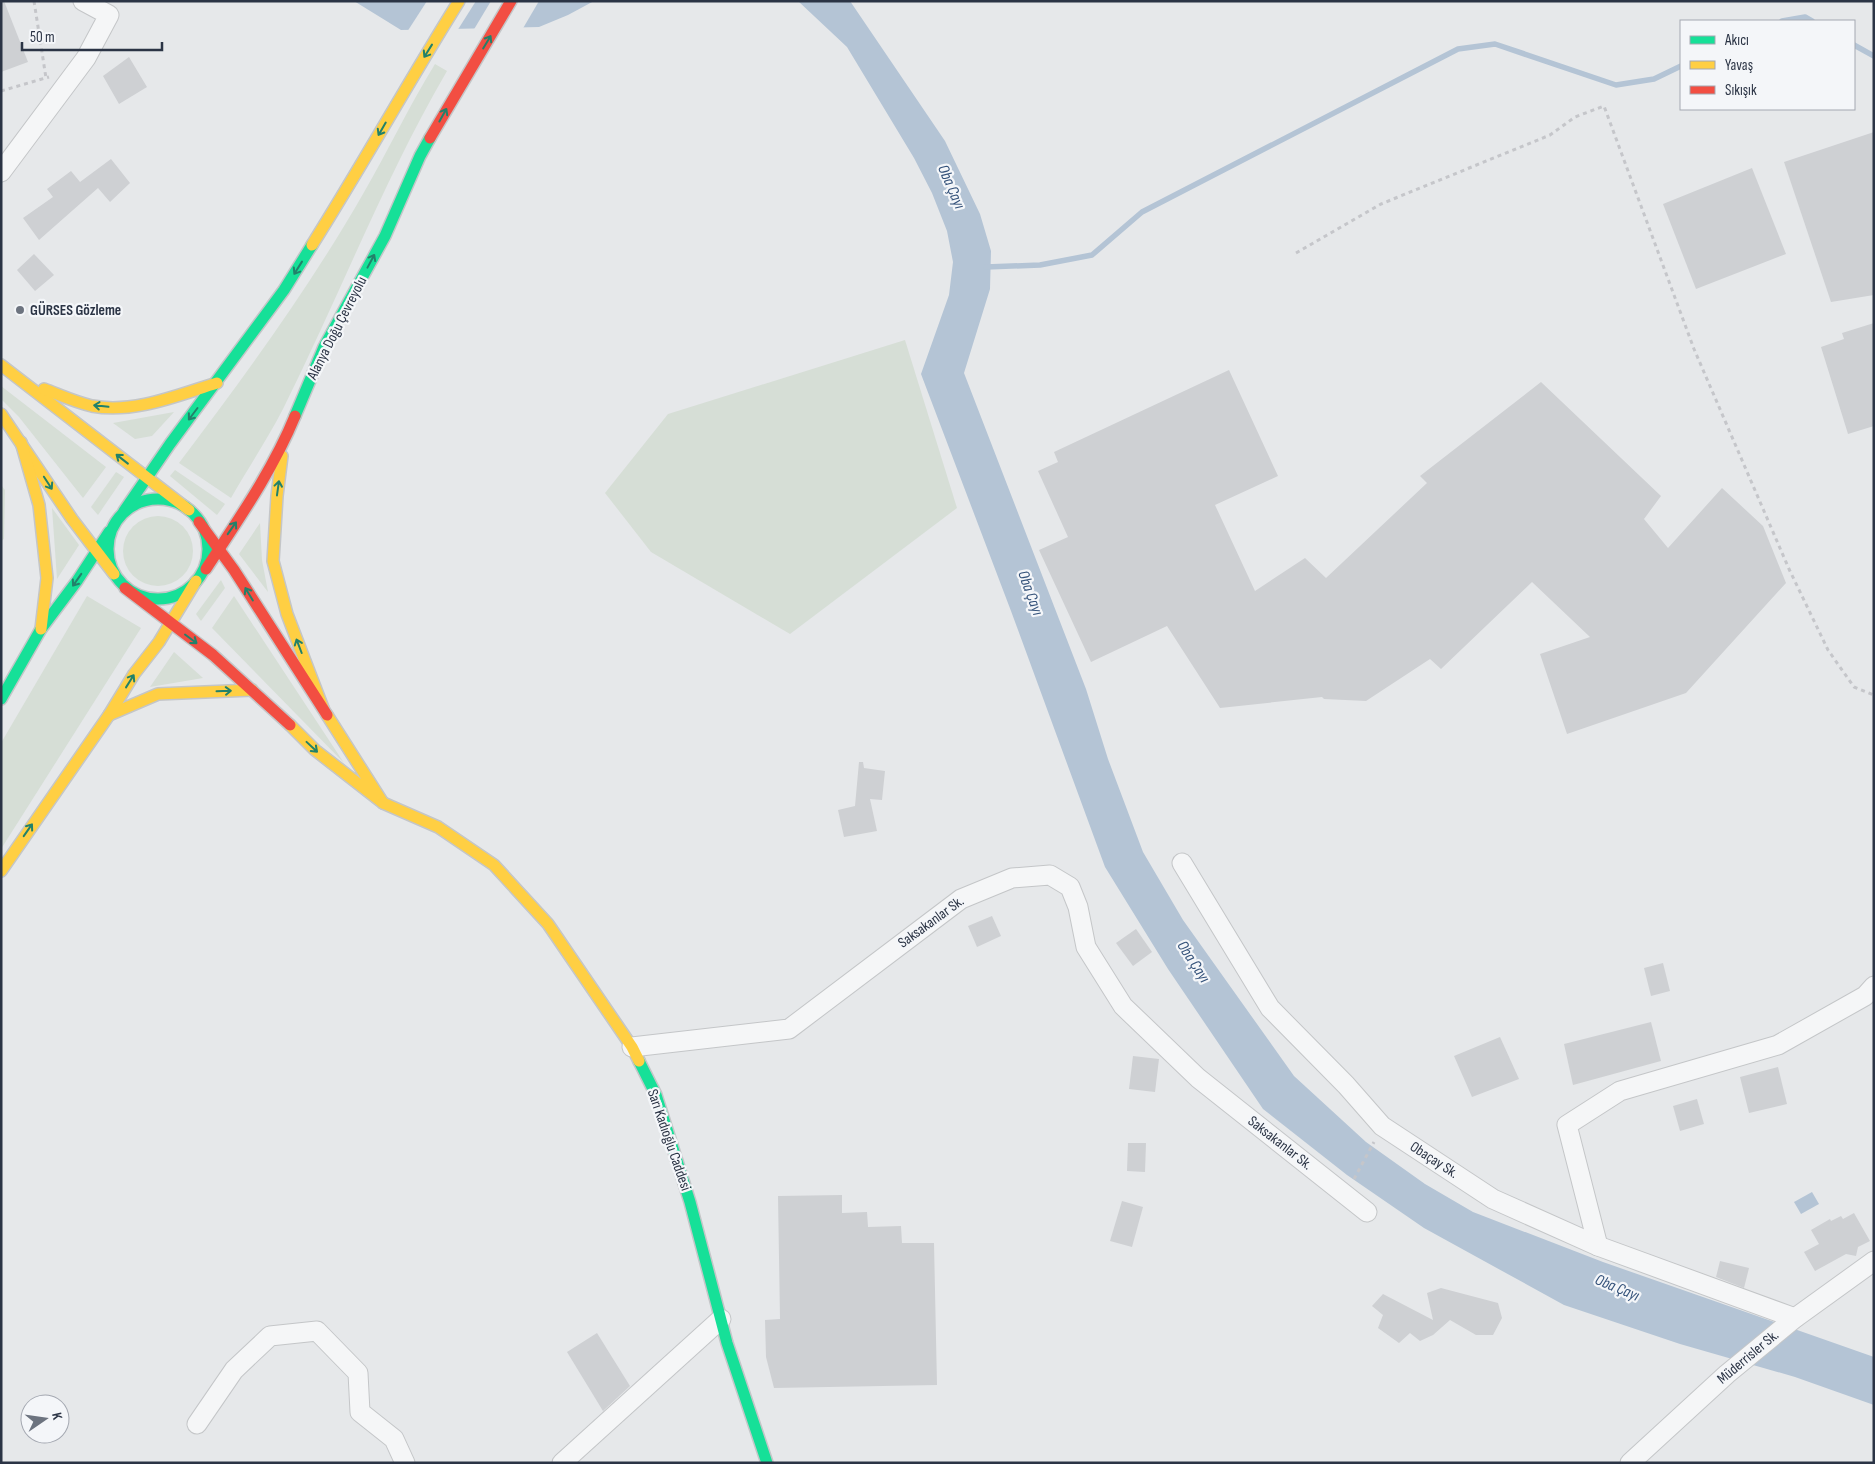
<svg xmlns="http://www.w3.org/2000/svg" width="1875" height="1464" viewBox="0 0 1875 1464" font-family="'Sofia Sans Condensed',sans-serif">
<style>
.green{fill:#d6ded6}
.water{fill:#b4c4d5}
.pier{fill:#e6e8ea}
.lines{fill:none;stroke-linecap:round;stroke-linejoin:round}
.stream{stroke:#b4c4d5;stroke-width:5.5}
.building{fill:#ced0d3}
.street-casing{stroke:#c4c6c8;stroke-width:21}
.fast-casing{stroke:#c4c6c8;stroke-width:14}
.slow-casing{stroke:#c4c6c8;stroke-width:14}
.jam-casing{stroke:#c4c6c8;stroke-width:14}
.path{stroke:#c5c6ca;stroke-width:3;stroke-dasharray:4 4;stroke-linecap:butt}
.street{stroke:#f5f6f7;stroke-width:19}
.fast{stroke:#16e098;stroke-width:11}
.slow{stroke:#ffcf43;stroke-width:11}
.jam{stroke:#f24e42;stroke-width:11}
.oneway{stroke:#22816a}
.poi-dot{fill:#6c737f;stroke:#f4f6f9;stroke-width:2}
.labels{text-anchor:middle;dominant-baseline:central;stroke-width:4.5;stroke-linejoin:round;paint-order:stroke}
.poi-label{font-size:15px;font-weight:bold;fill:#2b3445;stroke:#f4f6f9;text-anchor:start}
.street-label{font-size:15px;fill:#2b3445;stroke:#f4f6f9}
.water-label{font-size:16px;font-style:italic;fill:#34527a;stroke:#f4f6f9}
</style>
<rect width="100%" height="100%" fill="#e6e8ea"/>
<!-- green -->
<g class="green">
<path d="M 435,64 L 447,71 C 384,179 339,297 283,409 C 267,440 248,468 231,498 L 179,463 C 245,376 309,288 363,194 C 388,151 409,106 435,64 Z"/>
<polygon points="905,340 957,508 790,634 651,552 605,493 668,414"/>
<polygon points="1,386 106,467 83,498 19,417 1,399"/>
<polygon points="174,412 152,436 135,439 113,423"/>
<polygon points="175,470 225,504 217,515 170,476"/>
<polygon points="116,472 124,477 98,515 91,507"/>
<polygon points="1,485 5,490 4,539 1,541"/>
<polygon points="52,508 79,545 57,579"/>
<circle cx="158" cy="551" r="35"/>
<polygon points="260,523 262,560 268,592 239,554"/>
<polygon points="221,580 225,588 201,621 196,614"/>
<polygon points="87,596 141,628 1,849 1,743"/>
<polygon points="234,596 344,763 212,628"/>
<polygon points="174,652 203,678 150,687"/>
</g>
<!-- water -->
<g class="water">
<polygon points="354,1 594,1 568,15 539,27 401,30"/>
<polygon points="798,1 850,1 945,141 980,214 991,251 990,289 964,373 1086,689 1108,759 1143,852 1183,920 1294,1076 1366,1142 1425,1184 1473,1212 1603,1262 1874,1357 1874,1405 1795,1377 1680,1344 1564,1305 1424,1228 1347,1175 1263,1109 1168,969 1105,867 1011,611 921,374 949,295 953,262 947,231 932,193 914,158 847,47"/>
<polygon points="1812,1192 1819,1204 1801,1214 1794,1202"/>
</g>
<!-- pier -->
<g class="pier">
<polygon points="427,1 476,1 457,31 407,32"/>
<polygon points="491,1 539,1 522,30 473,31"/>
</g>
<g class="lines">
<!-- stream -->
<g class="stream">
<polyline points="1782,21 1805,17 1812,21"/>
<polyline points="1854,45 1874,56"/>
<polyline points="986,267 1040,265 1092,255 1142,212 1458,49 1495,44 1616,85 1654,79 1681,66"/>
</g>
</g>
<!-- building -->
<g class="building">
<polygon points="1,1 4,1 28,62 1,72"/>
<polygon points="129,57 147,87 119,104 103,76"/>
<polygon points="1874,132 1874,295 1831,302 1784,162"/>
<polygon points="111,159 130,183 110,202 98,188 39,240 23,218 53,197 47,189 71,171 80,182"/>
<polygon points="1752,168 1786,254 1696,289 1663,204"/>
<polygon points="34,254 54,275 35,291 17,270"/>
<polygon points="1874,323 1874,426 1848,434 1821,347 1844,339 1842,333"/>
<polygon points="1229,370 1278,476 1215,505 1255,591 1305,558 1326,578 1427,483 1420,476 1541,382 1661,496 1644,519 1668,548 1722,488 1763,526 1786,583 1686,693 1567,734 1540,654 1590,637 1532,582 1441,669 1430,659 1366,701 1324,699 1322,697 1220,708 1167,626 1091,662 1039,550 1068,537 1038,471 1058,462 1054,452"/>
<polygon points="859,762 863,762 864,768 885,771 882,800 870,799 877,831 844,837 838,810 855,806"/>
<polygon points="992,916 1001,936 977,947 968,926"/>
<polygon points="1136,929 1152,952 1133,966 1116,943"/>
<polygon points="1663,963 1670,991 1651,996 1644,968"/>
<polygon points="1651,1022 1661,1061 1573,1085 1564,1044"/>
<polygon points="1500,1037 1519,1079 1472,1097 1454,1056"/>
<polygon points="1133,1056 1159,1059 1155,1092 1129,1089"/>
<polygon points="1778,1067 1787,1104 1749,1113 1740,1077"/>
<polygon points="1697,1099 1704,1124 1680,1131 1673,1106"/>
<polygon points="1128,1143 1146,1143 1145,1172 1127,1171"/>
<polygon points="842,1195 842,1213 867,1212 868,1227 901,1226 902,1243 934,1243 937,1385 774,1388 766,1357 765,1320 780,1319 778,1196"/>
<polygon points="1122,1201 1143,1207 1132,1247 1110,1241"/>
<polygon points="1854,1213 1870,1241 1858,1247 1856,1256 1846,1254 1815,1271 1804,1252 1819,1244 1811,1230 1830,1219 1831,1221 1841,1216 1843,1219"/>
<polygon points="1720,1261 1749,1268 1744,1288 1716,1277"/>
<polygon points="1441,1288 1498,1303 1502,1318 1493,1335 1476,1335 1450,1320 1433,1335 1420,1341 1410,1333 1399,1343 1378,1328 1383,1315 1372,1306 1383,1294 1433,1320 1427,1293"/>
<polygon points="597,1333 630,1386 603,1411 567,1352"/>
</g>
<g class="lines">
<!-- street casing -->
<g class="street-casing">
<g id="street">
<polyline points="1,172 86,58 109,15 83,1"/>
<polyline points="1182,863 1270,1008 1346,1085 1382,1126 1493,1199 1598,1246 1795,1318"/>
<polyline points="632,1047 789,1029 961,899 1012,878 1050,875 1070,887 1078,907 1086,947 1123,1006 1198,1078 1367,1212"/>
<polyline points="1598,1246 1567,1125 1620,1091 1778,1045 1865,996 1874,986"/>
<polyline points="197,1424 234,1370 270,1336 317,1331 358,1373 360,1412 394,1439 405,1463"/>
<polyline points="562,1463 721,1319"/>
<polyline points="1630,1463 1727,1374 1795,1318 1874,1261"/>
</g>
</g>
<!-- fast casing -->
<g class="fast-casing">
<g id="fast">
<polyline points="295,416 324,347 385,236 420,156 430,138"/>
<circle cx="158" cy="549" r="50"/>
<polyline points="124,511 170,444 284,290 312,245"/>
<polyline points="1,699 41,629 77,581 109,532"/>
<polyline points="639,1061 656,1095 690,1202 727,1343 767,1463"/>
</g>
</g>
<!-- slow casing -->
<g class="slow-casing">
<g id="slow">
<path d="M 312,245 C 363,164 409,81 459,1"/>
<polyline points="1,365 189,510"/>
<path d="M 44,389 C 60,395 75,402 92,406 C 134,414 178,395 217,383"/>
<polyline points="1,414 72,519 114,574"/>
<polyline points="21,442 39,505 47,578 41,629"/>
<polyline points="282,456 277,496 273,561 287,614 323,708"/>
<polyline points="109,715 158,694 252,690"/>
<polyline points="290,725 315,750 383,803 327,715"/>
<polyline points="383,803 438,827 494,865 548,924 632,1047 639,1061"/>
<polyline points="1,871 109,715 134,674 159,642 196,581"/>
</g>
</g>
<!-- jam casing -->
<g class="jam-casing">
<g id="jam">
<polyline points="430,138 511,1"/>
<polyline points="199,522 234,570 327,715"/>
<path d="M 206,569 C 238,520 273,470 295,416"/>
<polyline points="125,588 213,655 290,725"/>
</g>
</g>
<!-- path -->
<g class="path">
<polyline points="34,1 46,78"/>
<polyline points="1,91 49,77"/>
<polyline points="1296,253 1381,204 1550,135 1575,117 1604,106 1694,349 1789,569 1828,650 1854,687 1874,695"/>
<polyline points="1354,1179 1374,1142"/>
</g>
<!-- street -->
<use href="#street" class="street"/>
<!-- fast -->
<use href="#fast" class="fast"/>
<!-- slow -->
<use href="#slow" class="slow"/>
<!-- jam -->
<use href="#jam" class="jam"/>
</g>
<!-- one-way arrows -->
<defs><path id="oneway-shaft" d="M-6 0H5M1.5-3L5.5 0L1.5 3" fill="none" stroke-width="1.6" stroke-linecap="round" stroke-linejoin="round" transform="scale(1.25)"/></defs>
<g class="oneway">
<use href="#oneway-shaft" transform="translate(487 42) rotate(-59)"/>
<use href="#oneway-shaft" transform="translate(428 51) rotate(122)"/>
<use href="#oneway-shaft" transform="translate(443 115) rotate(-61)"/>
<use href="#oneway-shaft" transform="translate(382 129) rotate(120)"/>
<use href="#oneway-shaft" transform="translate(371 261) rotate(-62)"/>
<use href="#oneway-shaft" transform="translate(298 268) rotate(122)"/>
<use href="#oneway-shaft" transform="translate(101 406) rotate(-174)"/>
<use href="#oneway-shaft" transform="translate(193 414) rotate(127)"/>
<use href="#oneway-shaft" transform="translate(122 459) rotate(-142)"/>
<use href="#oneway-shaft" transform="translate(48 483) rotate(57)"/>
<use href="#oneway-shaft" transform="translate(278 488) rotate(-82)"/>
<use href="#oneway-shaft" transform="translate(232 528) rotate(-55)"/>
<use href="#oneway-shaft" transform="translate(77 580) rotate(125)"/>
<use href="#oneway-shaft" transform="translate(249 594) rotate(-121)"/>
<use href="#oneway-shaft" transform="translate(191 639) rotate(37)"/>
<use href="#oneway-shaft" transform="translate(299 646) rotate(-111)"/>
<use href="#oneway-shaft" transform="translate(130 681) rotate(-58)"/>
<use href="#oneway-shaft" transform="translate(224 691) rotate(-2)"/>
<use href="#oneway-shaft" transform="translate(312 747) rotate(43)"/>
<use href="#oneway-shaft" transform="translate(28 830) rotate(-55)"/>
</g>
<!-- markers -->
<circle class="poi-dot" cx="20" cy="310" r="5"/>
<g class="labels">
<!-- poi labels -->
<g class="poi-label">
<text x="30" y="310">GÜRSES Gözleme</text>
</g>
<!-- street labels -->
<g class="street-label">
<text transform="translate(337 328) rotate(-63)">Alanya Doğu Çevreyolu</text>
<text transform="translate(931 922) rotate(-36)">Saksakanlar Sk.</text>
<text transform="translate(669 1140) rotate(71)">Sarı Kadıoğlu Caddesi</text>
<text transform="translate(1280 1143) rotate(38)">Saksakanlar Sk.</text>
<text transform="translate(1434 1160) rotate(33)">Obaçay Sk.</text>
<text transform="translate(1748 1357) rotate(-40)">Müderrisler Sk.</text>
</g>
<!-- water labels -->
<g class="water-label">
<text transform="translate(951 187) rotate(67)">Oba Çayı</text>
<text transform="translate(1030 593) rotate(70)">Oba Çayı</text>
<text transform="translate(1193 962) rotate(57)">Oba Çayı</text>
<text transform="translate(1617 1288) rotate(23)">Oba Çayı</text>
</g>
</g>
<!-- border -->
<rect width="1875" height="1464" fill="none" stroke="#2b3445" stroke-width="5"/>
<!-- legend -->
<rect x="1680" y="20" width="175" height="90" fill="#f4f6f9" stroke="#a4a8b1"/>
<rect x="1690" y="36" width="25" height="8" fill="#16e098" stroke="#a4a8b1"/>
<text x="1725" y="45" font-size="15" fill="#2b3445">Akıcı</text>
<rect x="1690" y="61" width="25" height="8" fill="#ffcf43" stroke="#a4a8b1"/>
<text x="1725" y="70" font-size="15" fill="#2b3445">Yavaş</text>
<rect x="1690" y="86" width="25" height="8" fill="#f24e42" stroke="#a4a8b1"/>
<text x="1725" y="95" font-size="15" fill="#2b3445">Sıkışık</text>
<!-- north arrow -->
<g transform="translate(45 1419) rotate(77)"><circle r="24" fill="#f4f6f9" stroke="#a4a8b1"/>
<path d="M0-4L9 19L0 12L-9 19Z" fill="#6c737f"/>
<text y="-8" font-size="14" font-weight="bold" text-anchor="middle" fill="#2b3445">K</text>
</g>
<!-- scale -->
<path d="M22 42v8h140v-8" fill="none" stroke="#2b3445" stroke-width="2.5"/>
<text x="30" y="42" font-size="15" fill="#2b3445" stroke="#f4f6f9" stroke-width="4" paint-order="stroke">50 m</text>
</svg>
